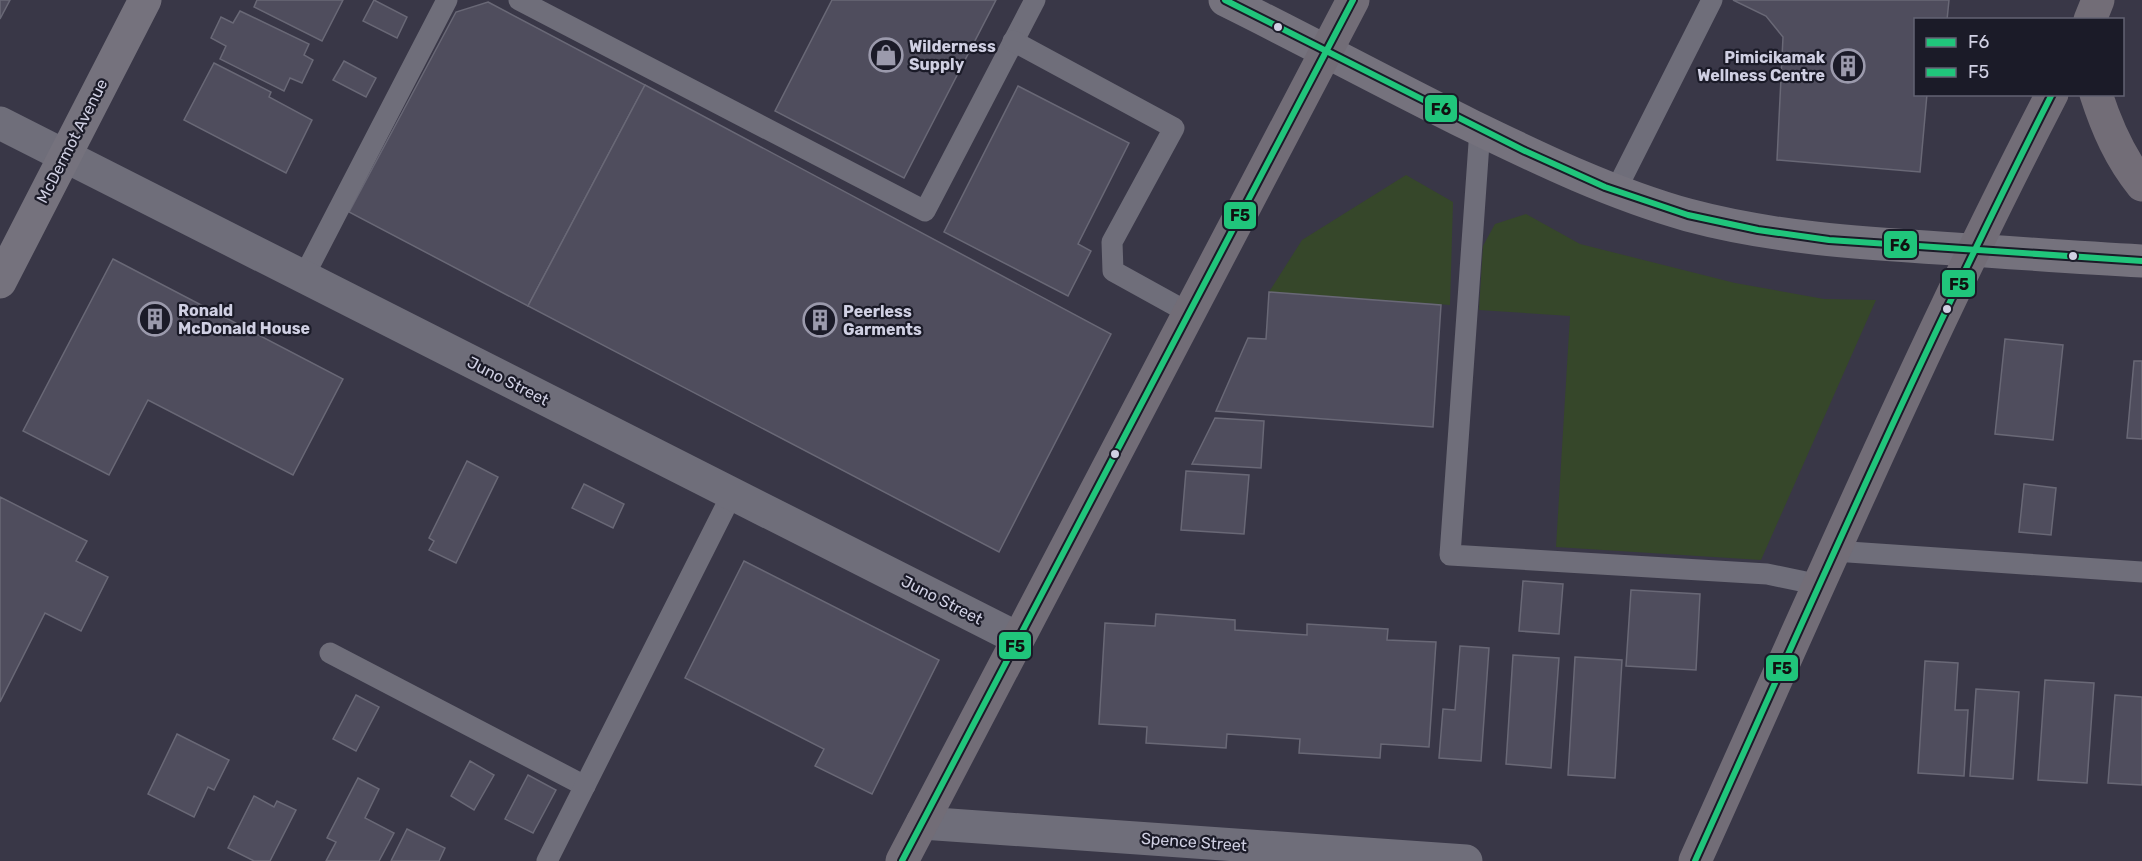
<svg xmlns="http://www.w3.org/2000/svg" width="2142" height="861" viewBox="0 0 2142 861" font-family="Rubik,sans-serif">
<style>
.green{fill:#36472a}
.building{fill:#4f4d5d;stroke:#696876;stroke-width:1.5}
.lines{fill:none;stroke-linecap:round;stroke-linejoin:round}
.lane{stroke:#6f6e7a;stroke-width:21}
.street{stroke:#6f6e7a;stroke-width:33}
.secondary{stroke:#75727d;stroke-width:33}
.primary{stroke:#726d77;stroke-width:33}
.bus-1-casing{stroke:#1b1b28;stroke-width:10}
.bus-2-casing{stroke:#1b1b28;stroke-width:10}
.bus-1{stroke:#20c57b;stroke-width:6}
.bus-2{stroke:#20c57b;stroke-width:6}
.bus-dot{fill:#d0d0e3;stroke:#1b1b28;stroke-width:2}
.labels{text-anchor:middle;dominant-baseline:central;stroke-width:4.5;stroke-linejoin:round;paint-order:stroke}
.poi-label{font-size:16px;font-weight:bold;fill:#d0d0e3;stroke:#1b1b28;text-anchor:start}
.street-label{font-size:16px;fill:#d0d0e3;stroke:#1b1b28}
.line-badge{stroke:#1b1b28;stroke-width:2}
.pale-badge-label{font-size:16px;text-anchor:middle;font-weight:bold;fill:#111}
</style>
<rect width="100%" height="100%" fill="#393747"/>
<!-- green -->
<g class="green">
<polygon points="1406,175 1453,202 1450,305 1269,292 1302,240"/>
<polygon points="1526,214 1580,244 1735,283 1824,299 1876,300 1761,560 1556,547 1570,316 1479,310 1483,246 1495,224"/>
</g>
<!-- building -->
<g class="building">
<polygon points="0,0 10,0 0,19"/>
<polygon points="257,0 343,0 322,41 254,7"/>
<polygon points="374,0 407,17 397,38 363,21"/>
<polygon points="832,0 996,0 904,178 775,111"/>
<polygon points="1733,0 1949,0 1947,20 1916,20 1916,94 1927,94 1920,172 1777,160 1783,37 1766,16"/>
<polygon points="488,2 645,85 528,306 349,212 456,12"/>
<polygon points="240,11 309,44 304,55 313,60 302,83 290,78 284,91 220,59 226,46 211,38 221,17 233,23"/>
<polygon points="344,61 376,78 366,97 333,80"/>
<polygon points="214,63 271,92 269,97 312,120 286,173 184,120"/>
<polygon points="645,85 1111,334 999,552 528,306"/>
<polygon points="1018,86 1129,143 1078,244 1091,251 1068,296 944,232"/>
<polygon points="113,259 343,379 293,475 148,400 109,475 23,431"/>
<polygon points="1269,292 1441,305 1433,427 1216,411 1248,338 1266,339"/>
<polygon points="2005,339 2063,345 2053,440 1995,434"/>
<polygon points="2134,361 2142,361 2142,439 2127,438"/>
<polygon points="1215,418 1264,421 1261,468 1192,464"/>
<polygon points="467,461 498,477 456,563 429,550 434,541 429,538"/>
<polygon points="1186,471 1249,475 1244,534 1181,530"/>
<polygon points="584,484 624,504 613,528 572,508"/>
<polygon points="2024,484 2056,488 2051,535 2019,532"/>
<polygon points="0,497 87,541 76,561 108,577 81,631 45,613 0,702"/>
<polygon points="744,561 939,660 872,794 815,766 824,749 685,678"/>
<polygon points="1523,581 1563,584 1559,634 1519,631"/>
<polygon points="1631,590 1700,594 1696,670 1626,666"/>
<polygon points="1156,614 1235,620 1235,630 1307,635 1307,624 1388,629 1387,640 1436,642 1429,747 1381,744 1380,758 1299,753 1300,739 1227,734 1226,748 1146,743 1147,727 1099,724 1105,623 1155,626"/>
<polygon points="1460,646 1489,648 1481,761 1439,758 1443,709 1455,710"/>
<polygon points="1513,655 1559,658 1551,768 1506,764"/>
<polygon points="1575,657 1622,660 1615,778 1568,775"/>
<polygon points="1925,661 1958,663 1955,710 1968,710 1964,776 1918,773"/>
<polygon points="2045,680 2094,683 2087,783 2038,780"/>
<polygon points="1976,689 2019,692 2013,779 1970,776"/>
<polygon points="356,695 379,707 356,751 333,739"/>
<polygon points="2115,695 2142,697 2142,785 2108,783"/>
<polygon points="177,734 229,760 214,790 208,787 194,817 148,794"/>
<polygon points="470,761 494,775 474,810 451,796"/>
<polygon points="528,775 556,790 533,833 505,819"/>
<polygon points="358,778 379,789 365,818 394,833 379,861 326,861 336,842 327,838"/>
<polygon points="254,796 274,807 277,801 296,810 270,861 254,861 228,848"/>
<polygon points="407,829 445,848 439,861 391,861"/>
</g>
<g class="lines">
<!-- lane -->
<g class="lane">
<polyline points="519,0 925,211 1035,0"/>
<polyline points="1013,41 1174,128 1112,242 1113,271 1189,313"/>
<polyline points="1480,129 1450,555 1767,574 1820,585"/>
<polyline points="1616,190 1712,0"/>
<polyline points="303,278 447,0"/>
<polyline points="1834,551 2142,572"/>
<polyline points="330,653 585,786"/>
<polyline points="547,861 732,494"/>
</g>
<!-- street -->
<g class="street">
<polyline points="0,123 1017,638"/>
<polyline points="922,823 1466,861"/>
</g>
<!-- secondary -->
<g class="secondary">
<path d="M 1225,0 C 1308,41 1389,85 1472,126 C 1542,160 1613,194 1688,215 C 1781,240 1877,244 1972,250 C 2029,254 2085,258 2142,261"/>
<polyline points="0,282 145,0"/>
</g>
<!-- primary -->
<g class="primary">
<polyline points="2090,20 2098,0"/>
<path d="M 2096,94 C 2107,128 2120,158 2142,185"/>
<polyline points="902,861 1353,0"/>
<path d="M 1695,861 C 1811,604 1922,345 2052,94"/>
</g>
<!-- bus-1 casing -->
<g class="bus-1-casing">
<polyline id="bus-1" points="1225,0 1525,151 1605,187 1688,215 1758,230 1829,240 2142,261"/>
</g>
<!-- bus-2 casing -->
<g class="bus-2-casing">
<g id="bus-2">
<polyline points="902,861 1353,0"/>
<path d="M 1695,861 C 1811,604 1924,346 2052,94"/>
</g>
</g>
<!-- bus-1 -->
<use href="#bus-1" class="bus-1"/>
<!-- bus-2 -->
<use href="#bus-2" class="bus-2"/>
</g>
<!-- icons -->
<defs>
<g id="shop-ring" transform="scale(1.725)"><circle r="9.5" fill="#1b1b28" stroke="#9b9aac" stroke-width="1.5"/><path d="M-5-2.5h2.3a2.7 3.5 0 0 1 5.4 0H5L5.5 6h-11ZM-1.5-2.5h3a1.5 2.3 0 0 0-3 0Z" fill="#9b9aac"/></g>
<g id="building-ring" transform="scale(1.725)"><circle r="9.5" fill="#1b1b28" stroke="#9b9aac" stroke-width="1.5"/><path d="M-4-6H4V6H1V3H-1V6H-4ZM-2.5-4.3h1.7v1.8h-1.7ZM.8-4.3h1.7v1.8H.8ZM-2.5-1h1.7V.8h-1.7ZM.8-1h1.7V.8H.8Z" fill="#9b9aac"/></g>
</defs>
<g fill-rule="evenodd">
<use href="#shop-ring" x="886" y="55"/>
<use href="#building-ring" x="1848" y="66"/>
<use href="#building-ring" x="155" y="319"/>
<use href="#building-ring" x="820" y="320"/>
</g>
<!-- markers -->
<g class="bus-dot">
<circle cx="1278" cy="27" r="5"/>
<circle cx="2073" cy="256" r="5"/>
<circle cx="1947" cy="309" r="5"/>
<circle cx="1115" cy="454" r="5"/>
</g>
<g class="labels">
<!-- poi labels -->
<g class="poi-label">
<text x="909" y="46">Wilderness<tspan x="909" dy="18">Supply</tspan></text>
<text x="1825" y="57" text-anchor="end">Pimicikamak<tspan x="1825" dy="18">Wellness Centre</tspan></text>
<text x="178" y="310">Ronald<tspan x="178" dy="18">McDonald House</tspan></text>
<text x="843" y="311">Peerless<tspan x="843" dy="18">Garments</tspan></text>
</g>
<!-- street labels -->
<g class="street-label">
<text transform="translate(72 141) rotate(-63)">McDermot Avenue</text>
<text transform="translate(508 381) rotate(27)">Juno Street</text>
<text transform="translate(942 600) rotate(27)">Juno Street</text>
<text transform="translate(1194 842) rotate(4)">Spence Street</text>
</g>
</g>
<g class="line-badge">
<rect x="1424" y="94" width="34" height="29" rx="6" fill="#20c57b"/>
<rect x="1223" y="201" width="34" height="29" rx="6" fill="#20c57b"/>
<rect x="1883" y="230" width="35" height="29" rx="6" fill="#20c57b"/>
<rect x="1941" y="269" width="35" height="29" rx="6" fill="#20c57b"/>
<rect x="998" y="631" width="34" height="29" rx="6" fill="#20c57b"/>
<rect x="1765" y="654" width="34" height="28" rx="6" fill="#20c57b"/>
</g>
<g class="pale-badge-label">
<text x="1441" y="115">F6</text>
<text x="1240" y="221">F5</text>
<text x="1900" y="251">F6</text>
<text x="1959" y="290">F5</text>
<text x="1015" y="652">F5</text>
<text x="1782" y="674">F5</text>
</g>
<!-- legend -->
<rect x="1914" y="18" width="210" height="78" fill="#1b1b28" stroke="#636373" stroke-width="1.5"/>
<rect x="1926" y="38" width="30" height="9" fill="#20c57b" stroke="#636373" stroke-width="1.5"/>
<text x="1968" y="48" font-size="18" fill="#d0d0e3">F6</text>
<rect x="1926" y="68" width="30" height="9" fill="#20c57b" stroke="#636373" stroke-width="1.5"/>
<text x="1968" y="78" font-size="18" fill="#d0d0e3">F5</text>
</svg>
